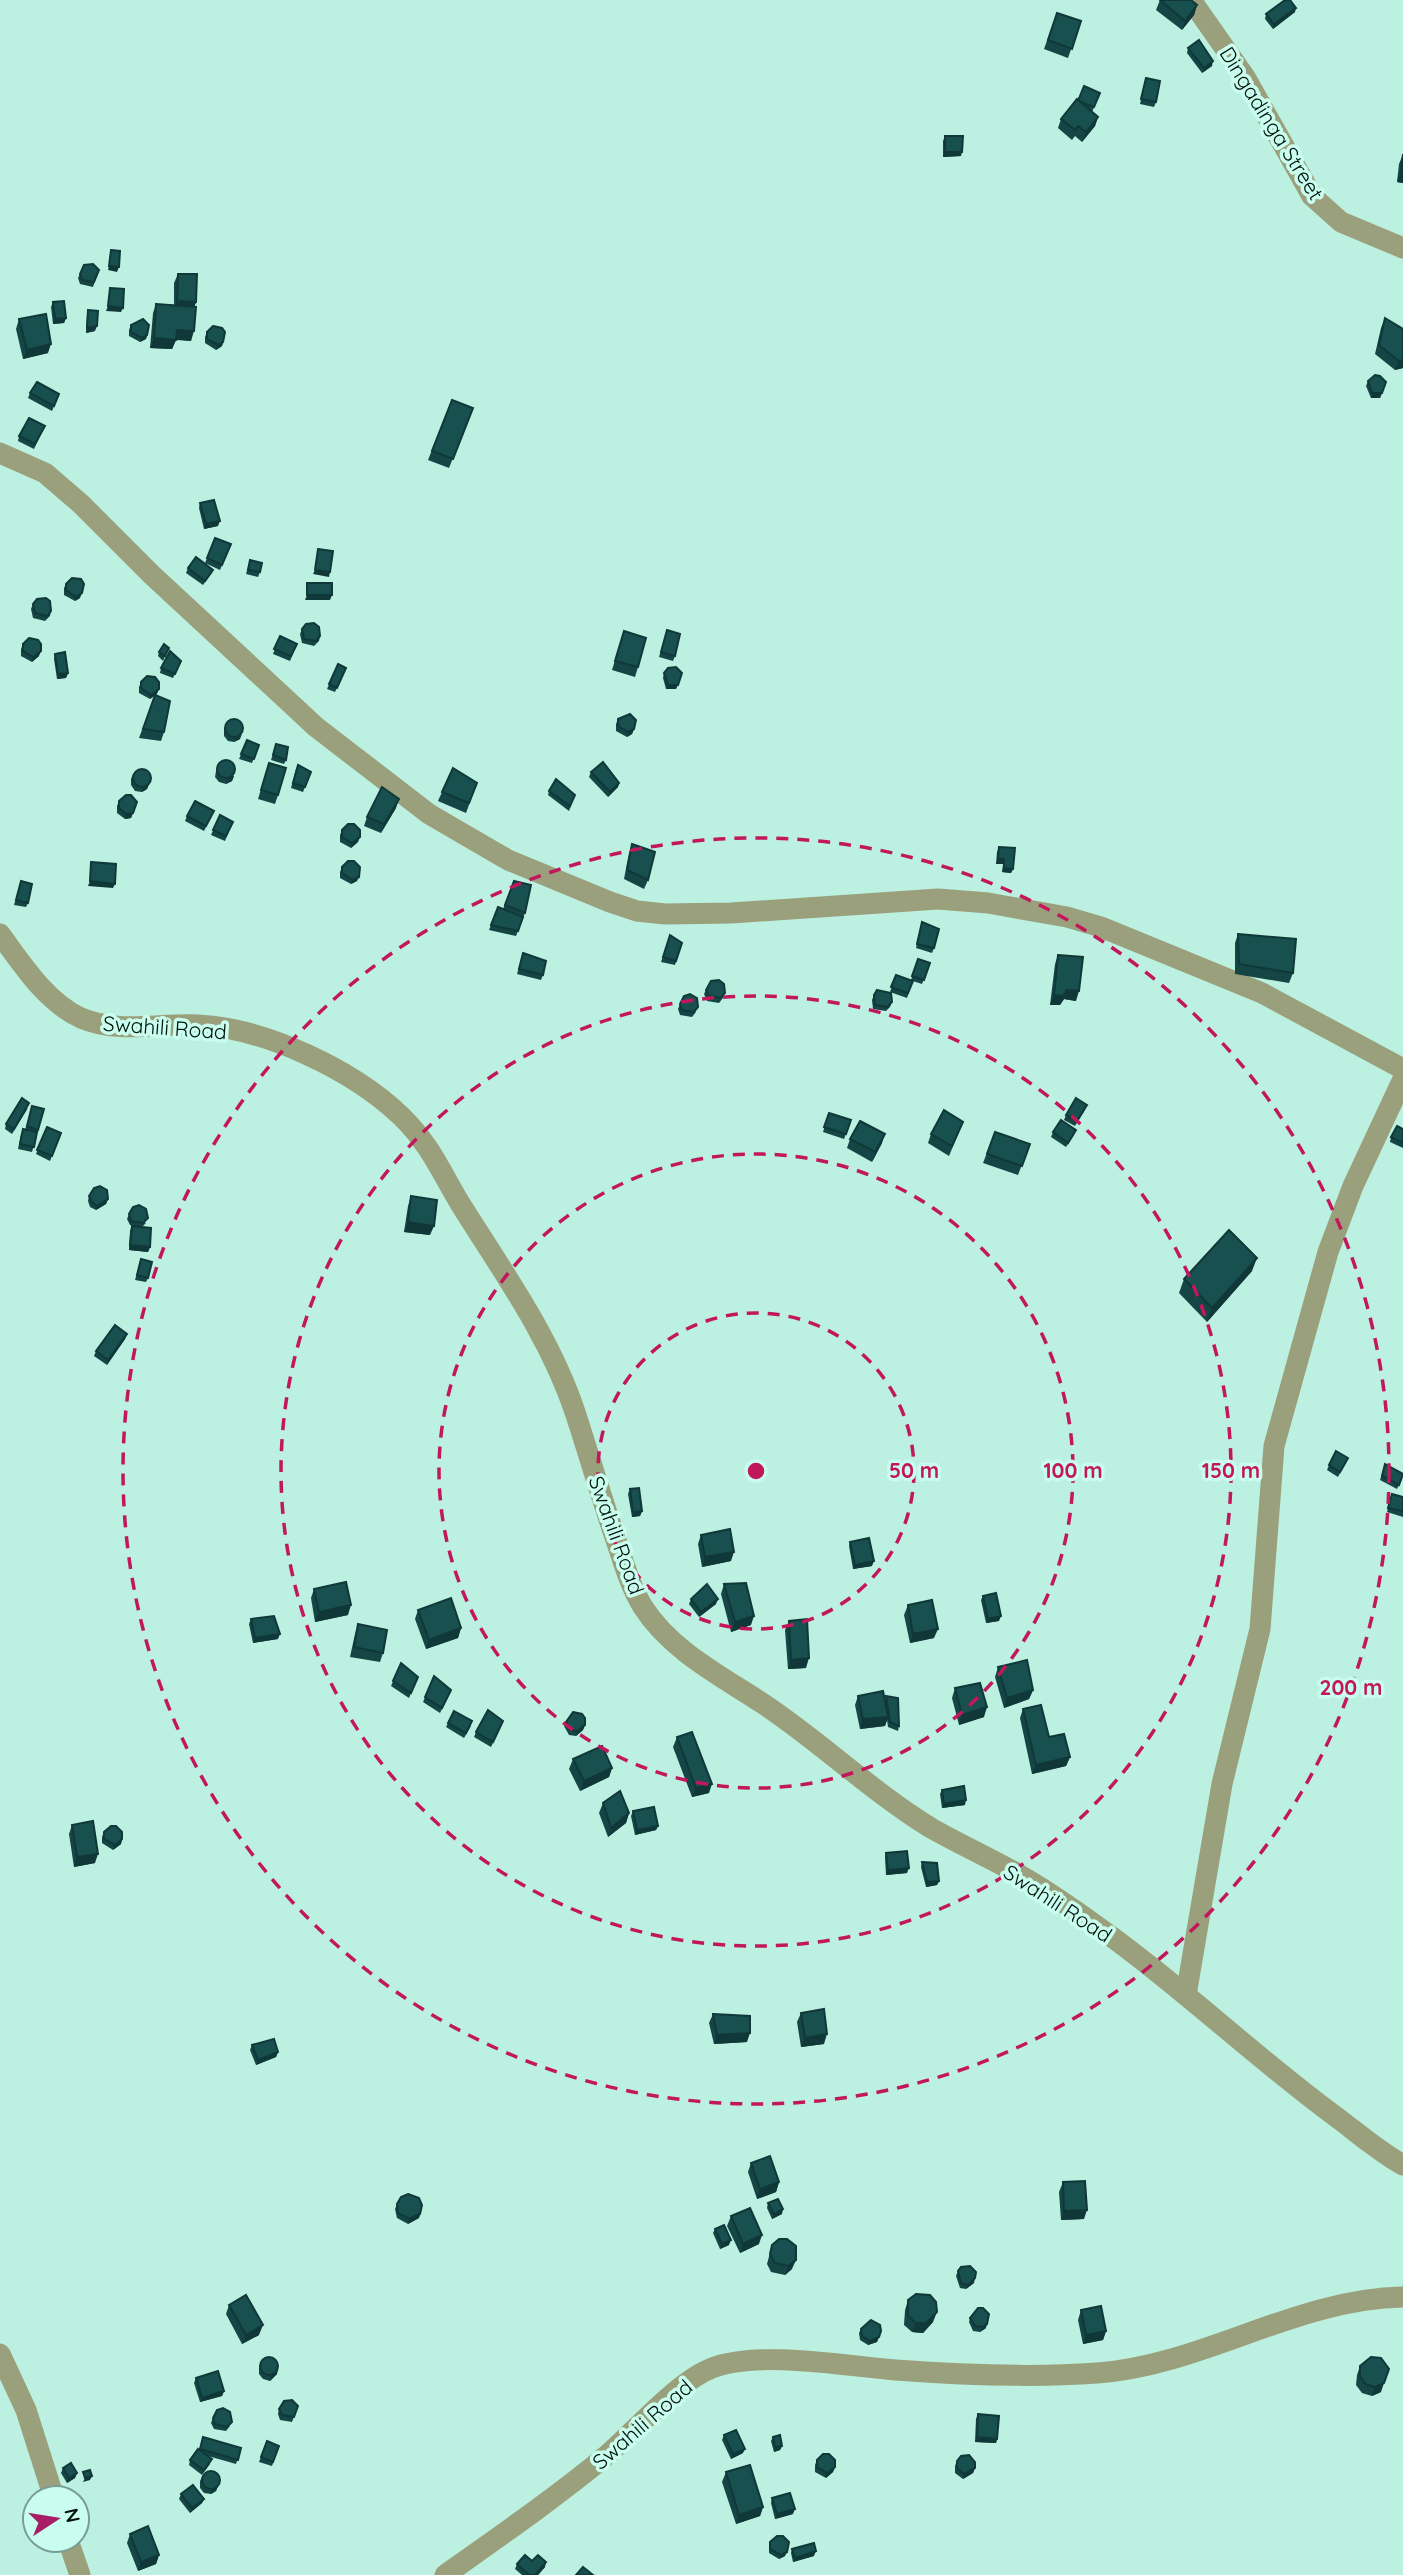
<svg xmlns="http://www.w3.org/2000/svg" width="1403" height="2575" viewBox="0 0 1403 2575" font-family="Quicksand,sans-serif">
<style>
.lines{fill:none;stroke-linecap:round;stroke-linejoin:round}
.minor{stroke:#9a9f7c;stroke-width:21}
.wall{fill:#154545}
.shaded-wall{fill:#113838}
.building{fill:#185050;stroke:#113838;stroke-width:2}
.ring{fill:none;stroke:#c2185b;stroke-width:3.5;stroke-dasharray:12 9}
.labels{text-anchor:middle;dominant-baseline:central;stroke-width:7;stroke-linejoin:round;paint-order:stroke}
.street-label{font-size:21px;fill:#01110c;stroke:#c9fdee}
.centre{fill:#c2185b;stroke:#c9fdee;stroke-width:3.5}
.ring-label{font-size:21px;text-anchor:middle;font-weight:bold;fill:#c2185b;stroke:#c9fdee;stroke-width:7;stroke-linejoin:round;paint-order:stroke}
</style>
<rect width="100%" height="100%" fill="#bcf0e0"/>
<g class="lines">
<!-- minor -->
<g class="minor">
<polyline points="1191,0 1245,77 1312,196 1341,222 1403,248"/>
<polyline points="0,453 45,473 81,504 152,575 316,727 429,814 508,860 610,902 637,911 665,914 731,913 938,899 988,903 1067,917 1101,927 1262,993 1403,1069"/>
<path d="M 0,934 C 22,964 46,1002 81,1018 C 119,1034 158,1023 198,1025 C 265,1028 353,1070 401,1116 C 430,1144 441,1172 461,1205 C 503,1272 550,1337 575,1412 C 589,1455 602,1500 617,1543 C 624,1564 631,1588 643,1607 C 671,1651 723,1677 765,1705 C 822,1743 872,1792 931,1828 C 959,1844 990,1858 1018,1874 C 1052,1893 1085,1917 1116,1940 C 1193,1997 1262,2063 1339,2119 C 1360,2135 1380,2152 1403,2165"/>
<polyline points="1186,1995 1222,1784 1260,1629 1274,1446 1328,1252 1353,1186 1403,1079"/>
<polyline points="0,2354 26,2410 54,2498"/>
<polyline points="68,2540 80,2575"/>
<path d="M 445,2575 C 500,2536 555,2498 607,2455 C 636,2430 678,2381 712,2368 C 758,2350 846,2366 896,2370 C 963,2375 1030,2378 1097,2373 C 1204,2365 1295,2299 1403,2297"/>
</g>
</g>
<!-- wall -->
<g class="wall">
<polygon points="1160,0 1197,5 1194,15 1182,30 1156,10"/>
<polygon points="1295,12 1273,29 1265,19 1266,14"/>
<polygon points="1057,13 1081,21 1068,58 1044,49"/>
<polygon points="1188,48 1212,66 1202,73 1187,53"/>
<polygon points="1146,78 1156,102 1154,107 1140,104"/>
<polygon points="1100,93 1092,112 1098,117 1095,126 1082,142 1075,136 1072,140 1058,128 1061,119 1078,100"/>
<polygon points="945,136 961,156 943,157 943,141"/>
<polygon points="1403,154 1403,183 1397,182 1399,164"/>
<polygon points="99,270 93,287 80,284 78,278 80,274"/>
<polygon points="178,274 196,302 194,307 191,341 176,340 172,349 150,348 153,313 156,304 174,305 174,283"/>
<polygon points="53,302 66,318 64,323 53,324 51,307"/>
<polygon points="88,310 95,331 86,333 87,315"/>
<polygon points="1385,318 1403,329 1403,368 1395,370 1375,354 1381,328"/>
<polygon points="19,319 48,353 23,359 16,329"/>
<polygon points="131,325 147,335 146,339 140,342 129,336 129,330"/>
<polygon points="207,332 223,342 222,346 216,350 205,343 205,337"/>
<polygon points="1368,381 1386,382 1380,398 1371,398 1366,386"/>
<polygon points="30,393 59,394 52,411 28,398"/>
<polygon points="452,400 473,408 449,468 428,460"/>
<polygon points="45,426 34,449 18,441 19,436"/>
<polygon points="200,503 218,526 204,529 199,508"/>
<polygon points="215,538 231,544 220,570 205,563"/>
<polygon points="250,560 260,572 258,577 246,574"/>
<polygon points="188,568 213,570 211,574 203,585 186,573"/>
<polygon points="66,584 80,598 75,601 64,595 64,588"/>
<polygon points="33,604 51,611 50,616 45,621 33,618 31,609"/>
<polygon points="302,629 320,636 319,641 314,646 302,643 300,634"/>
<polygon points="667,630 675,656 673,661 659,657"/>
<polygon points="624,631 638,667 635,677 612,670"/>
<polygon points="280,636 297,644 290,661 273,654"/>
<polygon points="23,644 39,656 32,662 21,656 21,649"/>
<polygon points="159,652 167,652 163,661 158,656"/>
<polygon points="55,654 68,673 66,678 57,679 54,659"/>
<polygon points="338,664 346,668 335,692 327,689"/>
<polygon points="179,666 173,678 160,673 161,668"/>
<polygon points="664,673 682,673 676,689 666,689 663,678"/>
<polygon points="141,682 157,694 156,695 164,732 161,741 139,738 155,695 150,699 139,693 139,687"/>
<polygon points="618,719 634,729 632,734 627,737 616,731 616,724"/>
<polygon points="226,725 240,739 234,742 228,741 224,736 224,729"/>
<polygon points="247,740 259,745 252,763 239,759"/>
<polygon points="276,744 286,760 284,764 271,760"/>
<polygon points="269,763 278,795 275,804 258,799"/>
<polygon points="217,766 234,776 232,781 226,784 219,782 215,777 216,771"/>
<polygon points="296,769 311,772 303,792 291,788"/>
<polygon points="591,772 619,783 618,787 608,797 589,777"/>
<polygon points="133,774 149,784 147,789 142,792 135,791 131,785 131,779"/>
<polygon points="477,783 466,813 438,801 442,792"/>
<polygon points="549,791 575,795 569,811 548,795"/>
<polygon points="119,801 137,802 131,818 125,819 117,813 117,806"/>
<polygon points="396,808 381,833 364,826 367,817"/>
<polygon points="214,811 204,831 185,821 187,816"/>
<polygon points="220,815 233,822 225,841 211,835"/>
<polygon points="342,830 358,842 351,848 340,842 340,835"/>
<polygon points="632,844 648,880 644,889 624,879 629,853"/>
<polygon points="999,847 1013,869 1011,873 1002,872 1003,864 996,864 997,852"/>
<polygon points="342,867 357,881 351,884 340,878 340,872"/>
<polygon points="21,881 28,903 26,907 14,905"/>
<polygon points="514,881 525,913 516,936 489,930 491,925 503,909"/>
<polygon points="922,922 934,948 932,953 916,948"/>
<polygon points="1238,934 1293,973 1289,983 1235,974 1235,943"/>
<polygon points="670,935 682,943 675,965 661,962"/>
<polygon points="523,953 543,975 541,980 517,974"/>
<polygon points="1058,955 1076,1001 1064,999 1060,1005 1050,1005 1055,964"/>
<polygon points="918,959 930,963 922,984 913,981 907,998 890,992 896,975 911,980"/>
<polygon points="706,990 725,993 723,998 719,1003 707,1001 704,994"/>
<polygon points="874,995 892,1002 890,1007 886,1011 873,1009 872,1000"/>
<polygon points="680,1004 696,1012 692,1017 680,1015 678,1009"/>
<polygon points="32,1106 44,1109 32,1152 18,1149 21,1134 23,1129 25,1130"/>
<polygon points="28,1108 12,1134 5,1129 6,1124"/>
<polygon points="1085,1110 1075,1126 1064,1120 1066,1115"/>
<polygon points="829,1113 846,1134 844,1139 823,1132"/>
<polygon points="963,1122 949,1156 928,1143 931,1134"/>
<polygon points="47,1127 61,1133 50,1161 36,1154"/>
<polygon points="1403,1129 1403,1148 1390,1142 1391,1137"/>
<polygon points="995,1132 1030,1144 1018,1175 983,1163"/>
<polygon points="1053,1132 1074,1135 1066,1147 1051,1137"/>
<polygon points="850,1139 882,1143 872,1162 847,1148"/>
<polygon points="89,1196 108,1199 106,1204 96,1210 90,1207 88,1201"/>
<polygon points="411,1196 430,1235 404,1232 408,1206"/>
<polygon points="129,1214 146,1223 142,1227 150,1247 148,1252 129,1250 130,1231 132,1226 135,1227 130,1225 127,1219"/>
<polygon points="141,1259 148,1278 146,1282 135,1280"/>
<polygon points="1252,1271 1207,1322 1179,1293 1184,1279"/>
<polygon points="127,1334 125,1339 107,1365 94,1356 96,1351"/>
<polygon points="1348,1458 1338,1477 1327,1470 1329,1465"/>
<polygon points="1385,1464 1402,1479 1397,1489 1380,1480"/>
<polygon points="630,1489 642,1511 640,1516 632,1517 628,1494"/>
<polygon points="1403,1497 1403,1517 1387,1512 1390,1499"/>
<polygon points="701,1535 731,1561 702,1567 698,1544"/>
<polygon points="850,1542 872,1566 853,1569 849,1546"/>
<polygon points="724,1584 751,1625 731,1632 721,1594"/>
<polygon points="314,1589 348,1615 315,1622 311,1598"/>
<polygon points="983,1596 999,1621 986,1623 981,1600"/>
<polygon points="691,1599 716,1604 699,1617 689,1604"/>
<polygon points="908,1605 934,1638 910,1643 904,1615"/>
<polygon points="418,1610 461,1628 458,1638 426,1649 415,1619"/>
<polygon points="251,1619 278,1639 253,1643 249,1624"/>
<polygon points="789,1621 806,1668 788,1669 785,1630"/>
<polygon points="358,1624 383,1653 380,1662 350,1657 355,1634"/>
<polygon points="401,1663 418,1677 409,1698 391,1686"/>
<polygon points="998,1667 1033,1690 1029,1699 1004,1708 995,1677"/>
<polygon points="434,1676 449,1695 440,1713 423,1702"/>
<polygon points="955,1688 984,1717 959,1725 952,1698"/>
<polygon points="858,1696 885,1700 886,1696 899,1726 898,1731 888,1727 887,1720 885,1726 860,1729 855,1705"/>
<polygon points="1023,1709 1049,1737 1070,1757 1066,1766 1032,1774 1020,1718"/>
<polygon points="566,1722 585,1725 583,1730 576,1736 569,1735 564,1726"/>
<polygon points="448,1723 471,1726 464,1738 446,1727"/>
<polygon points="501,1726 491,1747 474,1737 476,1732"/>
<polygon points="677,1737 709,1793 692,1797 673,1747"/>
<polygon points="573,1759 612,1768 609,1777 580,1791 569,1769"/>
<polygon points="942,1790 965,1805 942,1808 940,1794"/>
<polygon points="603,1803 629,1813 626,1823 608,1837 599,1813"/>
<polygon points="633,1811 658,1826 656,1830 635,1835 631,1816"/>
<polygon points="72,1825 95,1863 74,1867 69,1834"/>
<polygon points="104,1832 122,1839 121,1844 113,1850 102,1843 102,1837"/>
<polygon points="886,1853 907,1873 886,1875 885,1857"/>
<polygon points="922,1862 939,1881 937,1885 926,1887 921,1867"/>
<polygon points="801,2013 824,2044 801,2047 797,2022"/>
<polygon points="713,2014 747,2042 714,2044 709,2023"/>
<polygon points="252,2045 278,2052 276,2057 256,2065 250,2050"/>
<polygon points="751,2163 779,2182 776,2192 757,2199 748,2172"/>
<polygon points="1063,2182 1084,2219 1061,2220 1059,2192"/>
<polygon points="768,2203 782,2214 772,2219 767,2208"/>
<polygon points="397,2204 420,2214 419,2218 408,2224 397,2218 395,2209"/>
<polygon points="731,2216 759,2244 740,2253 727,2226"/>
<polygon points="715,2229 729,2245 720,2249 713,2233"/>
<polygon points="772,2245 792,2269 785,2275 771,2272 767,2264"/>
<polygon points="958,2271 974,2283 966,2289 960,2288 956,2276"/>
<polygon points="908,2300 933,2322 923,2333 912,2332 904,2325 905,2310"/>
<polygon points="229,2305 259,2335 242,2344 226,2314"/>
<polygon points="1081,2310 1106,2331 1103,2340 1083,2344 1078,2320"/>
<polygon points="970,2318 986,2328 980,2332 973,2331 969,2322"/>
<polygon points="861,2329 881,2331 877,2342 868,2345 860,2340 859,2333"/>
<polygon points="261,2363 277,2374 270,2381 263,2379 259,2374 259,2368"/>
<polygon points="1360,2366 1381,2392 1372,2396 1362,2393 1356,2385 1357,2375"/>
<polygon points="196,2378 224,2391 222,2396 200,2402 194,2383"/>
<polygon points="298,2406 292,2422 280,2420 278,2414 279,2409"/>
<polygon points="978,2414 997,2439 996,2443 975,2442 976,2419"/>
<polygon points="213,2418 230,2426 226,2431 214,2429 211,2423"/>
<polygon points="724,2435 743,2453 731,2459 722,2440"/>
<polygon points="203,2437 241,2448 236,2464 208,2456 210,2464 202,2475 189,2465 190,2460 199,2450"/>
<polygon points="773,2437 782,2446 780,2450 774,2452 771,2441"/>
<polygon points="267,2441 279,2446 272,2466 259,2462"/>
<polygon points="817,2460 835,2467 833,2472 826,2478 815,2472 815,2465"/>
<polygon points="957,2461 975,2468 973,2473 963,2479 955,2473 955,2466"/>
<polygon points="63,2468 77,2473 75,2478 67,2483 61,2473"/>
<polygon points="726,2472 763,2507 760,2516 736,2524 722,2482"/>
<polygon points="202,2477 218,2486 216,2491 211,2494 204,2493 200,2488 200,2481"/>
<polygon points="181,2494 204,2499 202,2503 190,2513 179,2499"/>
<polygon points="772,2498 793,2514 775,2519 771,2503"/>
<polygon points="130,2534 159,2555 156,2564 138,2571 127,2543"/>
<polygon points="770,2542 785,2556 779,2559 769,2553 769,2546"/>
<polygon points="792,2549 814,2556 793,2562 791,2553"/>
<polygon points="532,2561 545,2567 538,2575 522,2575 515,2569 517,2564"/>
</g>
<!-- shaded-wall -->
<g class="shaded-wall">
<polygon points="1197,5 1194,15 1182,30 1185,21"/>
<polygon points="1296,8 1295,12 1273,29 1274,24"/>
<polygon points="1213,61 1212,66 1202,73 1204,68"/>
<polygon points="1098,117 1095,126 1082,142 1086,132"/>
<polygon points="945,152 962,152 961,156 943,157"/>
<polygon points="1401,172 1403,173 1403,183 1397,182"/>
<polygon points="109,266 119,267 117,272 108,270"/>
<polygon points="177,301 196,302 193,311 174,310"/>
<polygon points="108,306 123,308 121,312 106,311"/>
<polygon points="66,318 64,323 53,324 55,319"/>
<polygon points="97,326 95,331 86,333 87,328"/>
<polygon points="177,330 194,331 191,341 173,339"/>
<polygon points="147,335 146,339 140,342 142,338"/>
<polygon points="154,338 176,340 172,349 150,348"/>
<polygon points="223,342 222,346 216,350 218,345"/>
<polygon points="51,344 48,353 23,359 27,350"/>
<polygon points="1403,360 1403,368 1395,370 1399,361"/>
<polygon points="1372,393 1382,393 1380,398 1371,398"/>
<polygon points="220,521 218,526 204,529 206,524"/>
<polygon points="315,570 330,572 329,577 313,574"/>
<polygon points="82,593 80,598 75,601 76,597"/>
<polygon points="307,595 332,595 330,600 305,600"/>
<polygon points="41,651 39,656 32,662 33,657"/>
<polygon points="68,673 66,678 57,679 58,674"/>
<polygon points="668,685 678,685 676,689 666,689"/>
<polygon points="159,689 157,694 150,699 151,695"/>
<polygon points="634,729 632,734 627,737 628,732"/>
<polygon points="242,734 240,739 234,742 236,738"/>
<polygon points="234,776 232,781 226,784 228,779"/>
<polygon points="619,783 618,787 608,797 610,792"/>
<polygon points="149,784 147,789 142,792 143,787"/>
<polygon points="399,799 396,808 381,833 384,824"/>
<polygon points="133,813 131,818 125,819 126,814"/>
<polygon points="360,837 358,842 351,848 352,843"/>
<polygon points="998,859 1004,859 1003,864 996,864"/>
<polygon points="1004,868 1013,869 1011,873 1002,872"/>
<polygon points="359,877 357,881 351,884 353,880"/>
<polygon points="90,881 115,884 113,888 88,886"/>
<polygon points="1067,990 1079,991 1076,1001 1064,999 1060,1005 1050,1005 1054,995"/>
<polygon points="885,1134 882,1143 872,1162 875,1152"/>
<polygon points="108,1199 106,1204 96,1210 97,1206"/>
<polygon points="408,1222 434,1226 430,1235 404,1232"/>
<polygon points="130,1245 150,1247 148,1252 129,1250"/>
<polygon points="1257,1258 1252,1271 1207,1322 1212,1308"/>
<polygon points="127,1334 125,1339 107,1365 108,1360"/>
<polygon points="642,1511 640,1516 632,1517 633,1512"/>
<polygon points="734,1552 731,1561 702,1567 705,1557"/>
<polygon points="874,1561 872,1566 853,1569 855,1565"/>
<polygon points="718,1599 716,1604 699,1617 701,1612"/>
<polygon points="351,1605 348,1615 315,1622 319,1612"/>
<polygon points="754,1616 751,1625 731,1632 735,1622"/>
<polygon points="1001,1616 999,1621 986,1623 988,1619"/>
<polygon points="461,1628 458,1638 426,1649 429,1640"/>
<polygon points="938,1629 934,1638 910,1643 913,1634"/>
<polygon points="280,1634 278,1639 253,1643 255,1638"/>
<polygon points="809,1658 806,1668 788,1669 791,1660"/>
<polygon points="1033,1690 1029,1699 1004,1708 1007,1698"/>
<polygon points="987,1707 984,1717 959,1725 962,1715"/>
<polygon points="888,1717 885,1726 860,1729 863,1719"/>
<polygon points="585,1725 583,1730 576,1736 577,1731"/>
<polygon points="1070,1757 1066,1766 1032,1774 1036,1765"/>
<polygon points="612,1768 609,1777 580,1791 584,1781"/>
<polygon points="712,1784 709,1793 692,1797 696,1788"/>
<polygon points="966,1800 965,1805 942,1808 944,1804"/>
<polygon points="629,1813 626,1823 608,1837 611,1828"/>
<polygon points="658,1826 656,1830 635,1835 637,1830"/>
<polygon points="122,1839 121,1844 113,1850 115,1845"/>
<polygon points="98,1854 95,1863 74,1867 77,1857"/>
<polygon points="909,1868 907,1873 886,1875 888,1870"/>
<polygon points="939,1881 937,1885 926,1887 927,1882"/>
<polygon points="750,2033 747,2042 714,2044 717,2035"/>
<polygon points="827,2034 824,2044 801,2047 805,2038"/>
<polygon points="278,2052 276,2057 256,2065 258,2060"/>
<polygon points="779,2182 776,2192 757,2199 760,2189"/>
<polygon points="783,2209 782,2214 772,2219 774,2214"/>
<polygon points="1087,2210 1084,2219 1061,2220 1064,2211"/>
<polygon points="420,2214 419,2218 408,2224 409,2219"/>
<polygon points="762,2235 759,2244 740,2253 743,2244"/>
<polygon points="731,2240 729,2245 720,2249 722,2244"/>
<polygon points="796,2260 792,2269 785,2275 788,2266"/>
<polygon points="975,2278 974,2283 966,2289 968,2285"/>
<polygon points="937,2312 933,2322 923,2333 912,2332 916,2323"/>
<polygon points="987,2324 986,2328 980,2332 982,2327"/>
<polygon points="263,2325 259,2335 242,2344 246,2335"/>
<polygon points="1106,2331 1103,2340 1083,2344 1086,2335"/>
<polygon points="879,2337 877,2342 868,2345 870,2341"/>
<polygon points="278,2370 277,2374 270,2381 271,2376"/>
<polygon points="1384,2383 1381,2392 1372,2396 1375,2387"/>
<polygon points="224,2391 222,2396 200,2402 202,2398"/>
<polygon points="977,2437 997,2439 996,2443 975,2442"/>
<polygon points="782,2446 780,2450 774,2452 775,2447"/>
<polygon points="745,2449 743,2453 731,2459 733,2454"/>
<polygon points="835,2467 833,2472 826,2478 827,2473"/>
<polygon points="975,2468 973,2473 963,2479 964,2474"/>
<polygon points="77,2473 75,2478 67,2483 69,2478"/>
<polygon points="92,2476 90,2480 83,2482 85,2478"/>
<polygon points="218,2486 216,2491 211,2494 212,2490"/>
<polygon points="204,2499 202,2503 190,2513 192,2508"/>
<polygon points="763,2507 760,2516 736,2524 739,2515"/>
<polygon points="795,2509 793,2514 775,2519 777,2514"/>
<polygon points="816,2551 814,2556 793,2562 795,2558"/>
<polygon points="787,2552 785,2556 779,2559 781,2555"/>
<polygon points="159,2555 156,2564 138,2571 141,2562"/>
<polygon points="546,2562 545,2567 538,2575 535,2575"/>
</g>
<!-- building -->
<g class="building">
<polygon points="1160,0 1191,0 1197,5 1185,21"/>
<polygon points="1285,0 1290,0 1296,8 1274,24 1266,14"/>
<polygon points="1057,13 1081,21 1072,49 1048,40"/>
<polygon points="1199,40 1213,61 1204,68 1188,48"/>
<polygon points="1146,78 1160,81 1156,102 1141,99"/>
<polygon points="1084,86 1100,93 1094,107 1078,101"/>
<polygon points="1077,99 1098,117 1086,132 1078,126 1075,130 1061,119"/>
<polygon points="945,136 963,136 962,152 945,152"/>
<polygon points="1403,154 1403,173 1401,172"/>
<polygon points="111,250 120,251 119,267 109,266"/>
<polygon points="93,264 99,270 94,282 82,280 80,274 84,265"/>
<polygon points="178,274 197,274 196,302 177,301"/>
<polygon points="110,288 124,289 123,308 108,306"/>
<polygon points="64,301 66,318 55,319 53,302"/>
<polygon points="156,304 196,307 194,331 177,330 176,340 154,338"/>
<polygon points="88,310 98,311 97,326 87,328"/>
<polygon points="46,314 51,344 27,350 19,319"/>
<polygon points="1385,318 1403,329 1403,360 1399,361 1379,345"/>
<polygon points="143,319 149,325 147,335 142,338 131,332 131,325"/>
<polygon points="213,326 222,328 225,332 223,342 218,345 207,339 207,332"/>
<polygon points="1375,375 1380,376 1386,382 1382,393 1372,393 1368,381"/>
<polygon points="37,382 59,394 54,406 30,393"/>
<polygon points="452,400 473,408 453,459 432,451"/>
<polygon points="29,418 45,426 35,444 19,436"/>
<polygon points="214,500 220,521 206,524 200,503"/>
<polygon points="215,538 231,544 222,565 207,558"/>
<polygon points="318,549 333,551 330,572 315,570"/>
<polygon points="196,557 213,570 205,581 188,568"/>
<polygon points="250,560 262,563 260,572 248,570"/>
<polygon points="72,578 81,579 84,584 82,593 76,597 66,590 66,584"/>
<rect x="307" y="583" width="25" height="12"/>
<polygon points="46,598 50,601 51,611 47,616 35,613 33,604 37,599"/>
<polygon points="314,623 319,627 320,636 316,641 304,639 302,629 306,624"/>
<polygon points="667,630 680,634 675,656 661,652"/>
<polygon points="624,631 646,638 638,667 615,661"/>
<polygon points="280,636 297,644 291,656 274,649"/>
<polygon points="29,638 38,640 41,644 41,651 33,657 23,651 23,644"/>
<polygon points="164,644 169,648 165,656 159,652"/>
<polygon points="170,651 181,661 175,674 161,668"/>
<polygon points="65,652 68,673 58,674 55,654"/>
<polygon points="338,664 346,668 337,688 329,684"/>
<polygon points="676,667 682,673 678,685 668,685 664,673 668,668"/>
<polygon points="147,676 155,677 159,682 159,689 151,695 141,688 141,682"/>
<polygon points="155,695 170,701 164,732 143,729"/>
<polygon points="630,714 636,720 634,729 628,732 618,726 618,719"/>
<circle cx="234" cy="728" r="9"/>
<polygon points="247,740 259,745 254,759 241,754"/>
<polygon points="276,744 288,747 286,760 273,755"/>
<circle cx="226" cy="769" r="9"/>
<polygon points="603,762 619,783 610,792 591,772"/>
<polygon points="269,763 286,768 278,795 261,790"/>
<polygon points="298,765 311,772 305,787 293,783"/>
<polygon points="453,768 477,783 469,803 442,792"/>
<circle cx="142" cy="778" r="9"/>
<polygon points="556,779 575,795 570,806 549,791"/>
<polygon points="382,787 399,799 384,824 367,817"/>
<polygon points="126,795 131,795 137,802 133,813 126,814 119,808 119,801"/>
<polygon points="195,801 214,811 206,826 187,816"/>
<polygon points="220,815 233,822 226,836 213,830"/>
<polygon points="348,824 354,824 360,830 360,837 352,843 342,837 342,830"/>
<polygon points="632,844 655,852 648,880 627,870"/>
<polygon points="999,847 1015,848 1013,869 1004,868 1004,859 998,859"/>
<polygon points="348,861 354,861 360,867 359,877 353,880 342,873 342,867"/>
<polygon points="91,862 116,864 115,884 90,881"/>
<polygon points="21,881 32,884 28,903 16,900"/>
<polygon points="514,881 531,885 525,913 505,905"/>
<polygon points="498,907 523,917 518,931 491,925"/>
<polygon points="922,922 939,929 934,948 917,944"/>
<polygon points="1238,934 1296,939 1293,973 1239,964"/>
<polygon points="670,935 682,943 676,961 663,957"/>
<polygon points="523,953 546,961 543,975 519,969"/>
<polygon points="1058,955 1083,957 1079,991 1067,990 1063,996 1054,995"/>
<polygon points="918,959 930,963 924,980 912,976"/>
<polygon points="896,975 913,981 908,993 891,987"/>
<polygon points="719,980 724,984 725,993 720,998 709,996 706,990 711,981"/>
<polygon points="877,990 891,993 892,1002 887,1007 875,1005 874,995"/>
<polygon points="690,994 697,998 698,1007 694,1012 682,1010 680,1004 684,996"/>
<polygon points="22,1098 29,1103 14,1129 6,1124"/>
<polygon points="1076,1098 1087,1105 1077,1121 1066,1115"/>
<polygon points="32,1106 44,1109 38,1130 27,1126"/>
<polygon points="944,1110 963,1122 952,1146 931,1134"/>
<polygon points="829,1113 851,1120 846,1134 824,1127"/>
<polygon points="1061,1120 1076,1130 1068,1143 1053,1132"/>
<polygon points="860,1121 885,1134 875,1152 850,1139"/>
<polygon points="1397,1126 1403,1129 1403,1143 1391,1137"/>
<polygon points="47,1127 61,1133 52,1156 37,1150"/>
<polygon points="23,1129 37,1132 34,1147 20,1144"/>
<polygon points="995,1132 1030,1144 1022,1166 987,1154"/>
<polygon points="100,1186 107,1190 108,1199 97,1206 92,1202 89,1196 94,1188"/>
<polygon points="411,1196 437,1200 434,1226 408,1222"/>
<polygon points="139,1205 146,1209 148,1218 143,1223 131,1221 129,1214 133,1207"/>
<polygon points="132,1226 151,1228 150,1247 130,1245"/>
<polygon points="1229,1230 1257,1258 1212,1308 1184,1279"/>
<polygon points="141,1259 152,1262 148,1278 137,1275"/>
<polygon points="115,1325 127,1334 108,1360 96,1351"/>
<polygon points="1336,1451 1348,1458 1340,1472 1329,1465"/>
<polygon points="1385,1464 1403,1474 1399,1485 1382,1476"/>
<polygon points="639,1488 642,1511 633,1512 630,1489"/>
<polygon points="1392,1494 1403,1497 1403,1511 1388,1508"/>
<polygon points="730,1529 734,1552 705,1557 701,1535"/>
<polygon points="869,1538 874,1561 855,1565 850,1542"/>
<polygon points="346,1582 351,1605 319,1612 314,1589"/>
<polygon points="746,1583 754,1616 735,1622 724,1584"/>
<polygon points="707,1584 718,1599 701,1612 691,1599"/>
<polygon points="996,1593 1001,1616 988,1619 983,1596"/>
<polygon points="451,1598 461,1628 429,1640 418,1610"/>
<polygon points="932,1600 938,1629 913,1634 908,1605"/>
<polygon points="274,1616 280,1634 255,1638 251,1619"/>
<polygon points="807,1619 809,1658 791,1660 789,1621"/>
<polygon points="358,1624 387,1630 383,1653 354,1647"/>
<polygon points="1027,1660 1033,1690 1007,1698 998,1667"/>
<polygon points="401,1663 418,1677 411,1693 393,1681"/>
<polygon points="434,1676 451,1690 442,1708 425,1697"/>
<polygon points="980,1683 987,1707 962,1715 955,1688"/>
<polygon points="883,1691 888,1717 863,1719 858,1696"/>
<polygon points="886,1696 898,1698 899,1726 890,1722"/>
<polygon points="1041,1705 1049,1737 1064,1734 1070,1757 1036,1765 1023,1709"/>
<polygon points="488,1710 503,1721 493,1742 476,1732"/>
<polygon points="454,1711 472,1721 466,1733 448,1723"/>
<polygon points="573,1712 582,1714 585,1718 585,1725 577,1731 571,1730 566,1722"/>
<polygon points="692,1732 712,1784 696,1788 677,1737"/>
<polygon points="602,1746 612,1768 584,1781 573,1759"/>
<polygon points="964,1786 966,1800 944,1804 942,1790"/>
<polygon points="620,1791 629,1813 611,1828 603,1803"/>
<polygon points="654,1807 658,1826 637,1830 633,1811"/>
<polygon points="93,1821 98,1854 77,1857 72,1825"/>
<polygon points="111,1826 116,1826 122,1832 122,1839 115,1845 104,1839 104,1832"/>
<polygon points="907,1851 909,1868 888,1870 886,1853"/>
<polygon points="922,1862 937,1863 939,1881 927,1882"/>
<polygon points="824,2009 827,2034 805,2038 801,2013"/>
<polygon points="713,2014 750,2016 750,2033 717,2035"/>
<polygon points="274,2039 278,2052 258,2060 252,2045"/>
<polygon points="770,2156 779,2182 760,2189 751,2163"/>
<polygon points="1085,2181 1087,2210 1064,2211 1063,2182"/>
<polygon points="408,2194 419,2198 422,2205 420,2214 409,2219 398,2213 397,2204 401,2197"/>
<polygon points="778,2199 783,2209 774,2214 768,2203"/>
<polygon points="750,2208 762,2235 743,2244 731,2216"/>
<polygon points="724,2225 731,2240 722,2244 715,2229"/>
<polygon points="779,2239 787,2239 796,2246 796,2260 788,2266 775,2263 770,2254 772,2245"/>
<polygon points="970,2266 976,2272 975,2278 968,2285 961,2283 958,2271 961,2267"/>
<polygon points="916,2294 930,2295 936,2302 937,2312 926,2323 916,2323 908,2316 908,2300"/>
<polygon points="246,2295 263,2325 246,2335 229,2305"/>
<polygon points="1101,2306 1106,2331 1086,2335 1081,2310"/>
<polygon points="978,2308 983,2308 989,2314 987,2324 982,2327 975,2326 970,2318"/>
<polygon points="871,2320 880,2325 881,2331 879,2337 870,2341 862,2336 861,2329"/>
<circle cx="269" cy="2366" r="9"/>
<polygon points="1371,2357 1381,2358 1389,2369 1384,2383 1375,2387 1365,2384 1360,2376 1360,2366"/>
<polygon points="218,2371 224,2391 202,2398 196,2378"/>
<polygon points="292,2400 298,2406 294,2417 282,2415 279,2409 284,2401"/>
<polygon points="223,2408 230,2412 232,2422 227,2427 215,2424 213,2418 217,2410"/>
<polygon points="978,2414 999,2416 997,2439 977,2437"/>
<polygon points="736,2430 745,2449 733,2454 724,2435"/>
<polygon points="780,2435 782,2446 775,2447 773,2437"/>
<polygon points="203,2437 241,2448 238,2460 200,2449"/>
<polygon points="267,2441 279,2446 273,2462 261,2457"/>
<polygon points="198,2449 212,2459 204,2470 190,2460"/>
<polygon points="823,2454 829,2454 835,2460 835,2467 827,2473 817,2467 817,2460"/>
<polygon points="969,2455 975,2462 975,2468 964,2474 957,2468 957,2461 961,2456"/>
<polygon points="71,2463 77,2473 69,2478 63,2468"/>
<polygon points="750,2465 763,2507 739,2515 726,2472"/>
<polygon points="90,2470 92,2476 85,2478 83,2472"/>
<circle cx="211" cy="2480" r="9"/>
<polygon points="193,2485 204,2499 192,2508 181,2494"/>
<polygon points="790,2493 795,2509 777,2514 772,2498"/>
<polygon points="148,2526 159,2555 141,2562 130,2534"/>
<polygon points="777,2536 783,2536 789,2542 787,2552 781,2555 770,2549 770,2542"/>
<polygon points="814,2543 816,2551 795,2558 792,2549"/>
<polygon points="525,2555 532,2561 538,2555 546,2562 535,2575 529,2575 517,2564"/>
<polygon points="583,2567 593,2575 576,2575"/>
</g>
<!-- distance rings -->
<g class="ring">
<circle cx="756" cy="1471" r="158"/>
<circle cx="756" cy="1471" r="317"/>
<circle cx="756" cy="1471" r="475"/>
<circle cx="756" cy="1471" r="633"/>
</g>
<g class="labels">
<!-- street labels -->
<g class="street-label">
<text transform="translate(1272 123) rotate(58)">Dingadinga Street</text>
<text transform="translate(165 1027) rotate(4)">Swahili Road</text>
<text transform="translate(617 1535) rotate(70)">Swahili Road</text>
<text transform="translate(1058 1903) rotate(33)">Swahili Road</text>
<text transform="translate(642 2424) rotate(-41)">Swahili Road</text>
</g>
</g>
<circle cx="756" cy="1471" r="10" class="centre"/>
<g class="ring-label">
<text x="914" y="1478">50 m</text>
<text x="1073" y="1478">100 m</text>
<text x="1231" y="1478">150 m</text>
<text x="1351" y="1695">200 m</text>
</g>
<!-- north arrow -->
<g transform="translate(56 2519) rotate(78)"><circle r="33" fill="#c9fdee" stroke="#799f94" stroke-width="2"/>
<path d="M0-5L12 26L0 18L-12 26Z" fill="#a71e66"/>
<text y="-10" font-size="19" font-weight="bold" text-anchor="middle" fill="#01110c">N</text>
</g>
</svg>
